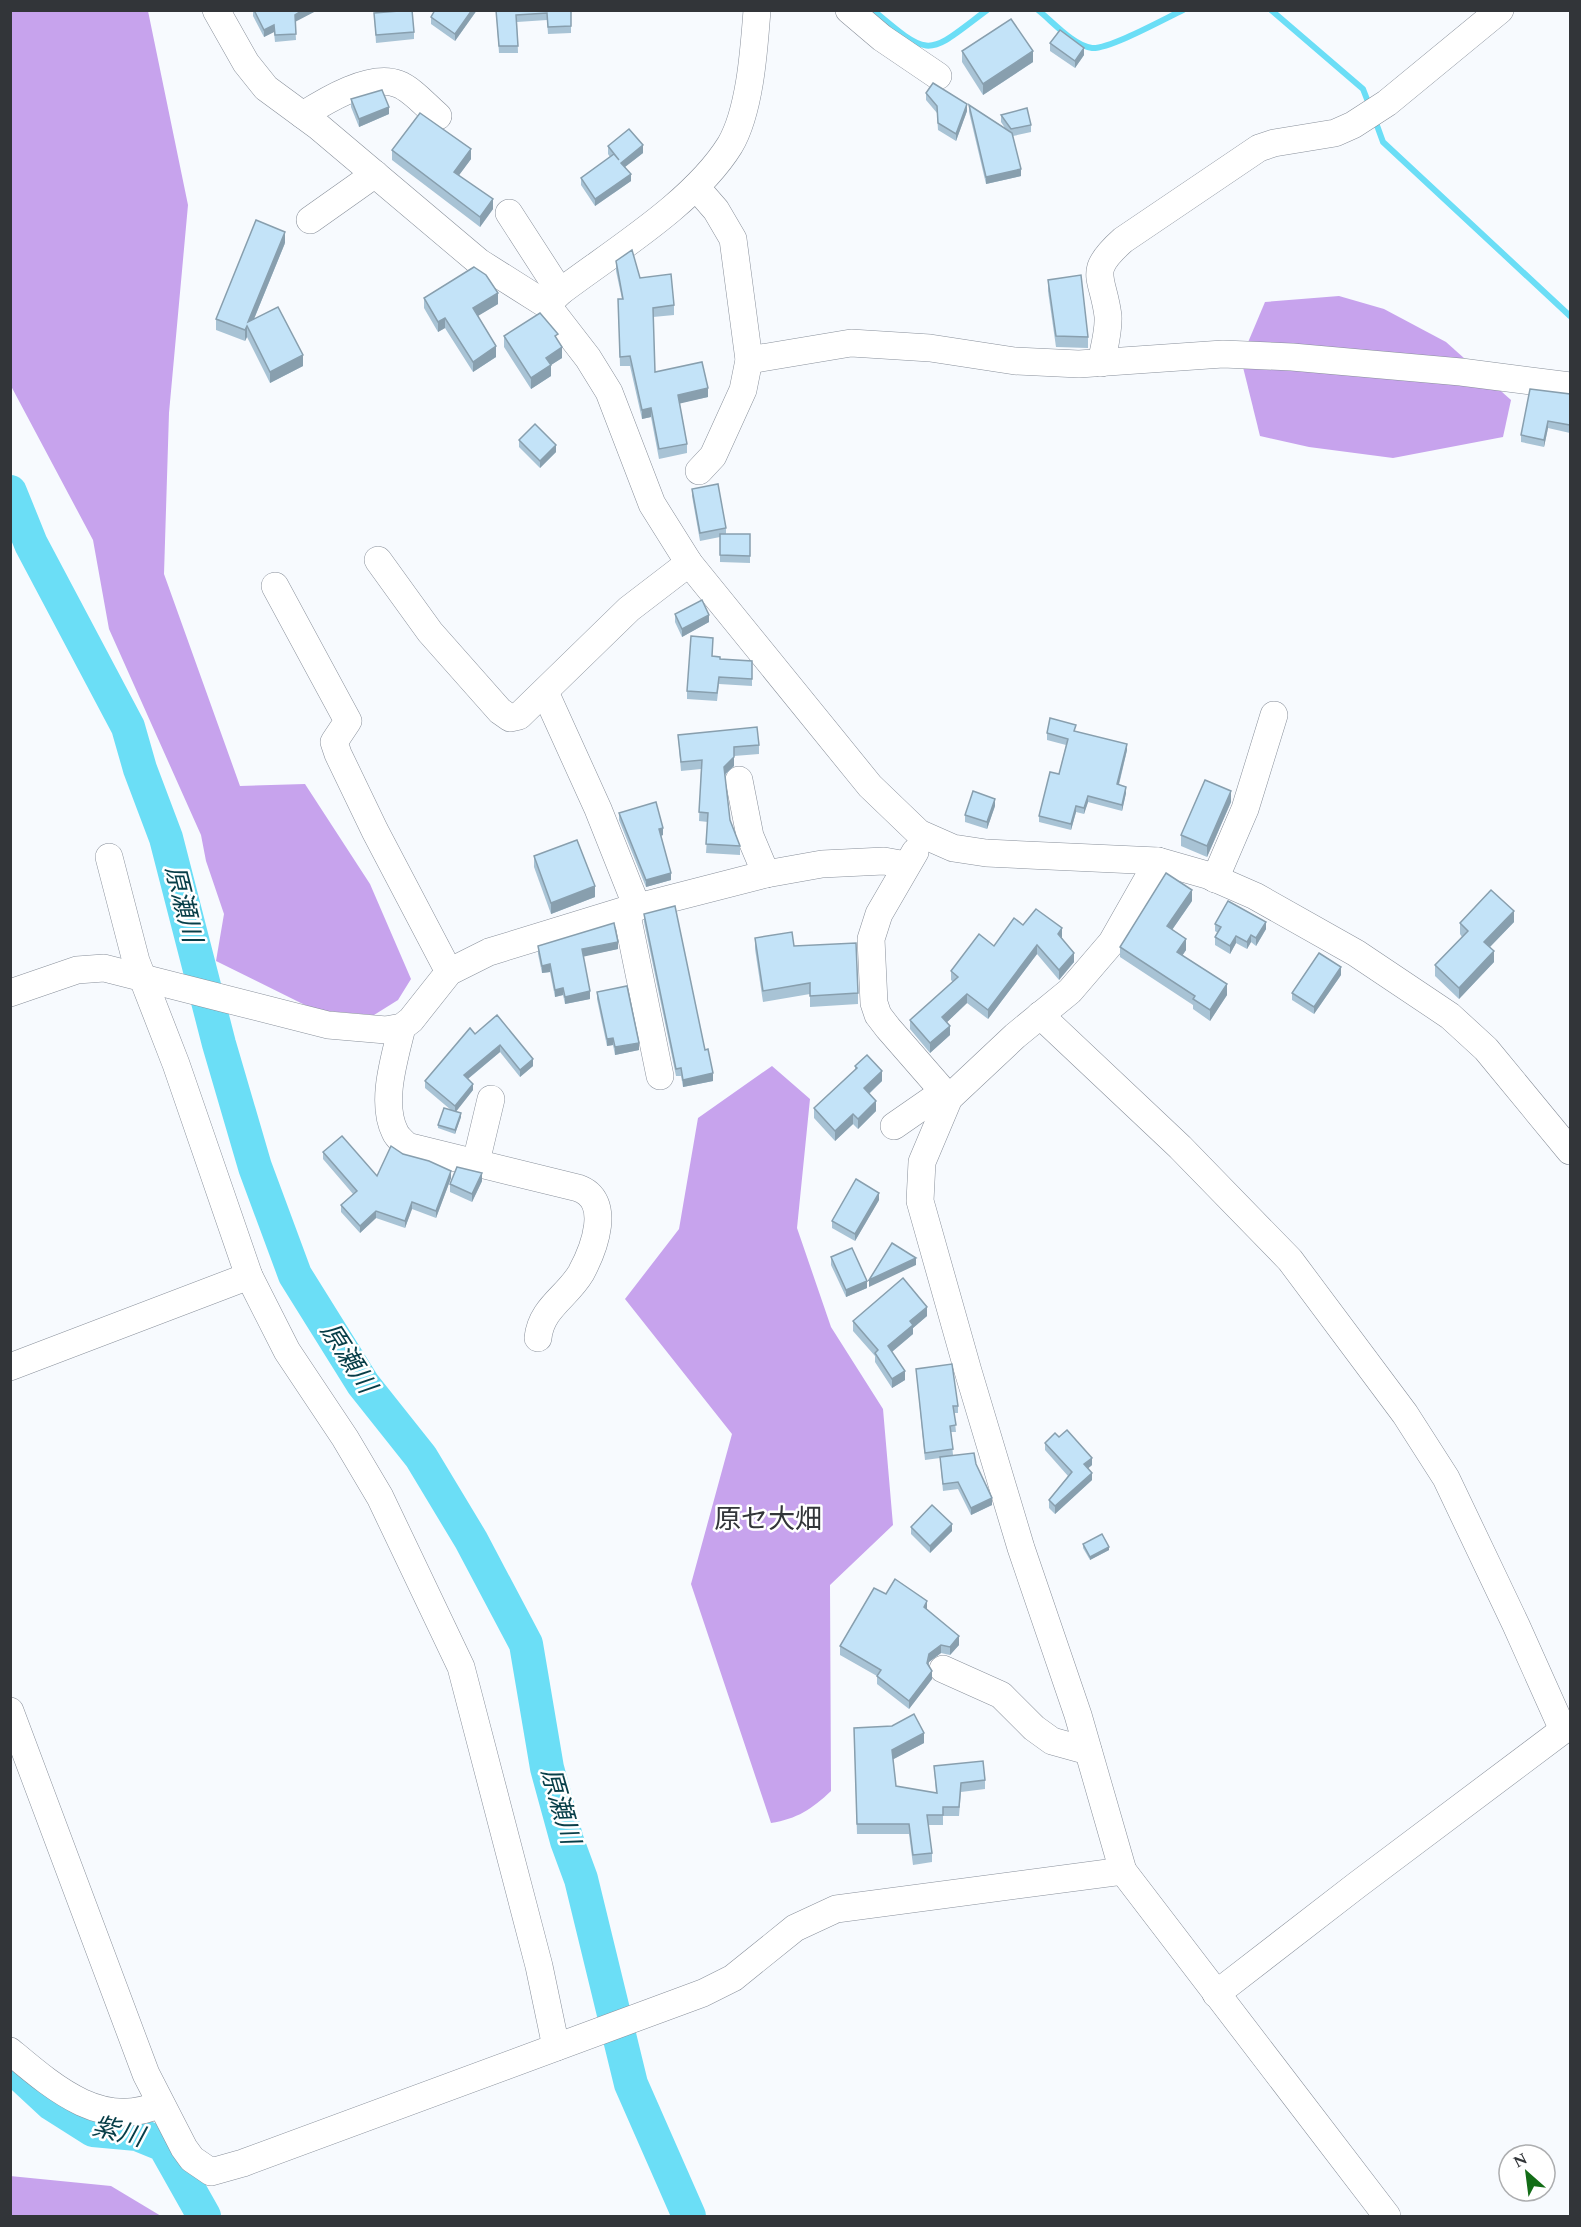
<svg xmlns="http://www.w3.org/2000/svg" width="1581" height="2227" viewBox="0 0 1581 2227" font-family="Spectral,'Noto Sans JP',serif">
<style>
.forest{fill:#c7a3ed}
.lines{fill:none;stroke-linecap:round;stroke-linejoin:round}
.stream{stroke:#6bdef6;stroke-width:6}
.river{stroke:#6bdef6;stroke-width:34}
.minor-casing{stroke:#89909b;stroke-width:28}
.minor{stroke:#fff;stroke-width:27}
.wall{fill:#a8c3d5}
.shaded-wall{fill:#889fae}
.building{fill:#c3e3f8;stroke:#889fae;stroke-width:1.5}
.labels{text-anchor:middle;dominant-baseline:central;stroke-width:5;stroke-linejoin:round;paint-order:stroke}
.water-label{font-size:26px;font-style:italic;fill:#073e48;stroke:#fff}
.quarter-label{font-size:27px;fill:#323539;stroke:#fff}
</style>
<rect width="100%" height="100%" fill="#f7fafe"/>
<!-- forest -->
<g class="forest">
<polygon points="10,11 148,11 188,205 169,413 164,574 240,786 305,784 370,884 411,979 398,1000 374,1015 315,1010 216,961 224,914 206,861 201,835 109,629 93,540 11,386"/>
<polygon points="1339,296 1384,309 1446,342 1511,400 1503,437 1393,458 1309,447 1260,436 1241,359 1265,302"/>
<path d="M 772,1066 L 810,1099 L 797,1228 L 831,1327 L 883,1409 L 893,1525 L 830,1585 L 831,1791 C 812,1809 797,1819 771,1823 L 691,1584 L 732,1434 L 625,1299 L 679,1229 L 698,1118 Z"/>
<polygon points="10,2176 111,2186 161,2216 11,2216"/>
</g>
<g class="lines">
<!-- stream -->
<g class="stream">
<path d="M 873,10 C 932,60 927,55 987,10"/>
<path d="M 1038,10 C 1052,21 1074,46 1092,48 C 1110,49 1164,19 1183,10"/>
<polyline points="1271,10 1363,89 1370,107"/>
<polyline points="1375,120 1383,142 1570,316"/>
</g>
<!-- river -->
<g class="river">
<polyline points="10,492 31,544 128,727 140,769 166,838 219,1044 255,1167 295,1275 363,1384 421,1457 471,1540 526,1644 547,1768 567,1841 581,1879 631,2084 689,2216"/>
<polyline points="10,2065 52,2104 93,2130 137,2134 164,2145 204,2216"/>
</g>
<!-- minor casing -->
<g class="minor-casing">
<g id="minor">
<polyline points="216,10 246,63 266,88 319,127 479,262 547,305 588,358 609,392 652,504 689,563 870,786 919,833 953,848 986,853 1158,861 1207,875 1255,896 1356,953 1450,1016 1486,1049 1570,1151"/>
<polyline points="849,10 882,38 938,76"/>
<path d="M 303,115 C 325,101 371,73 398,84 C 412,89 426,106 438,116"/>
<polyline points="696,187 716,210 733,239 749,360 743,390 713,456 699,471"/>
<polyline points="509,213 560,292"/>
<polyline points="310,220 375,174"/>
<path d="M 547,305 L 560,292 C 614,251 694,203 730,145 C 750,111 754,50 757,10"/>
<polyline points="749,360 851,343 930,348 1015,361 1079,364 1223,354 1292,357 1461,372 1570,386"/>
<path d="M 1101,363 C 1104,348 1109,331 1108,316 C 1103,275 1086,273 1123,240 L 1259,148 L 1274,143 L 1335,133 L 1353,125 L 1387,103 L 1500,10"/>
<polyline points="378,560 430,632 500,711 510,718 519,716 629,609 689,563"/>
<polyline points="275,586 348,721 334,742 338,754 375,831 449,972"/>
<polyline points="545,692 598,809 637,907"/>
<polyline points="739,780 750,836 766,874"/>
<polyline points="915,852 879,914 871,939 874,1003 878,1015 888,1028 949,1098"/>
<polyline points="109,857 136,961 176,1064 249,1276 287,1351 345,1438 380,1497 461,1667 539,1966 556,2047"/>
<polyline points="1158,861 1112,942 1070,991 1015,1036 949,1098 922,1162 920,1201 968,1371 1021,1548 1078,1715 1123,1871 1387,2216"/>
<polyline points="1215,879 1245,809 1274,715"/>
<polyline points="626,910 660,1076"/>
<polyline points="10,993 77,970 104,968 328,1025 386,1030 402,1027 411,1020 449,972 489,952 626,910 766,874 822,864 884,861 906,865"/>
<polyline points="1040,1015 1180,1147 1290,1260 1405,1414 1446,1478 1516,1625 1563,1730"/>
<path d="M 402,1027 C 395,1057 380,1102 395,1132 C 397,1137 403,1142 407,1146 L 578,1188 C 613,1200 594,1249 581,1273 C 567,1297 541,1308 538,1338"/>
<polyline points="894,1126 943,1092"/>
<polyline points="476,1162 491,1099"/>
<polyline points="10,1367 249,1276"/>
<polyline points="943,1669 1001,1695 1034,1728 1052,1741 1088,1751"/>
<polyline points="10,1711 146,2074 184,2148 192,2159 211,2172 243,2163 703,1993 733,1978 795,1928 836,1909 1123,1871"/>
<polyline points="1216,1994 1357,1885 1570,1725"/>
<path d="M 10,2051 C 53,2087 102,2131 160,2104"/>
</g>
</g>
<!-- minor -->
<use href="#minor" class="minor"/>
</g>
<!-- wall -->
<g class="wall">
<polygon points="253,10 314,10 314,12 295,21 296,40 275,42 274,32 264,37 253,16"/>
<polygon points="477,10 455,41 431,24 431,17"/>
<polygon points="496,10 576,10 576,12 571,12 571,33 548,34 547,20 517,22 518,53 499,53"/>
<polygon points="374,13 414,32 414,39 376,43"/>
<polygon points="1050,43 1084,55 1075,68 1050,51"/>
<polygon points="962,51 1033,62 983,95 962,62"/>
<polygon points="926,93 967,111 956,141 938,130 937,113 926,100"/>
<polygon points="351,99 389,114 359,127 351,107"/>
<polygon points="969,105 1005,128 1001,122 1001,115 1031,125 1031,132 1013,136 1021,176 986,184 969,112"/>
<polygon points="608,146 643,153 625,167 631,181 595,206 581,185 581,178 610,157 608,154"/>
<polygon points="392,150 471,159 459,175 493,209 480,227 392,160"/>
<polygon points="285,243 254,319 303,366 270,383 247,337 245,341 216,330 216,319"/>
<polygon points="616,261 640,278 674,305 674,315 653,317 655,372 708,397 679,403 687,444 687,453 659,459 651,417 642,419 630,366 620,366 618,299 622,299 616,271"/>
<polygon points="1048,280 1088,337 1088,348 1056,347 1048,291"/>
<polygon points="424,298 498,304 477,316 496,357 473,372 445,328 438,332 424,308"/>
<polygon points="504,336 558,341 562,358 551,365 551,376 531,389 504,347"/>
<polygon points="1568,394 1570,394 1570,433 1548,428 1544,447 1521,442 1521,435"/>
<polygon points="519,440 556,452 540,468 519,447"/>
<polygon points="692,489 726,528 726,534 750,534 750,563 720,562 720,537 700,541 692,496"/>
<polygon points="675,614 709,622 682,637 675,622"/>
<polygon points="713,645 712,656 720,659 752,661 752,686 719,684 717,701 687,699 687,691"/>
<polygon points="1076,731 1127,750 1119,785 1126,793 1122,811 1088,802 1084,814 1076,812 1071,830 1039,822 1039,816 1059,774 1066,745 1047,740 1047,733"/>
<polygon points="678,735 759,745 759,754 734,756 734,766 725,775 730,820 740,846 740,855 706,853 708,822 699,821 701,769 681,771"/>
<polygon points="1231,802 1207,857 1181,846 1181,835"/>
<polygon points="995,806 987,829 965,822 965,815"/>
<polygon points="619,813 663,835 661,836 671,880 646,887 619,820"/>
<polygon points="534,856 595,897 551,914 534,867"/>
<polygon points="1192,901 1172,930 1186,950 1182,956 1227,995 1210,1021 1193,1009 1193,1005 1120,957 1120,947"/>
<polygon points="644,914 705,1050 713,1081 683,1087 681,1076 676,1076 644,922"/>
<polygon points="1514,922 1490,947 1494,962 1459,999 1435,976 1435,965 1462,937 1460,934 1460,923"/>
<polygon points="1215,924 1266,929 1256,946 1251,942 1247,949 1236,943 1230,954 1215,945 1215,937 1218,933 1215,931"/>
<polygon points="1023,925 1062,938 1074,962 1059,980 1037,954 988,1019 967,1003 946,1023 950,1035 930,1053 910,1029 910,1020 953,982 951,980 951,971 994,946"/>
<polygon points="755,938 794,946 858,993 858,1004 810,1007 810,994 763,1002 755,949"/>
<polygon points="538,946 618,949 583,956 590,999 565,1004 563,995 555,997 550,972 542,973 538,954"/>
<polygon points="1341,975 1314,1014 1292,1000 1292,993"/>
<polygon points="597,992 639,1050 615,1055 613,1045 607,1046 597,999"/>
<polygon points="497,1015 533,1066 520,1077 500,1052 468,1079 473,1090 456,1111 461,1117 455,1134 438,1128 438,1125 451,1110 425,1088 425,1081"/>
<polygon points="855,1066 882,1081 869,1094 876,1111 858,1129 853,1124 835,1141 814,1118 814,1108 855,1070"/>
<polygon points="323,1152 377,1176 451,1178 436,1218 412,1209 405,1228 376,1218 360,1233 341,1212 341,1205 353,1194 323,1159"/>
<polygon points="482,1181 472,1202 450,1192 450,1184"/>
<polygon points="879,1200 855,1241 832,1228 832,1221"/>
<polygon points="831,1257 867,1288 846,1297 831,1265"/>
<polygon points="927,1316 913,1328 913,1334 892,1352 905,1380 892,1388 875,1362 875,1356 853,1331 853,1321"/>
<polygon points="916,1369 958,1406 958,1413 954,1413 956,1432 951,1432 953,1455 976,1464 992,1505 971,1515 958,1489 943,1491 940,1458 925,1460"/>
<polygon points="1045,1443 1092,1465 1088,1468 1092,1480 1055,1514 1049,1508 1049,1500 1068,1476 1045,1450"/>
<polygon points="911,1527 952,1531 930,1553 911,1534"/>
<polygon points="1083,1544 1109,1550 1090,1560 1083,1548"/>
<polygon points="886,1594 927,1609 959,1645 950,1655 941,1653 929,1662 928,1665 932,1679 909,1709 877,1684 877,1676 840,1655 840,1646"/>
<polygon points="854,1728 924,1743 893,1759 896,1786 936,1793 934,1766 985,1780 985,1789 961,1792 959,1816 943,1816 943,1825 928,1825 932,1853 932,1862 913,1865 909,1834 857,1834"/>
</g>
<!-- shaded-wall -->
<g class="shaded-wall">
<polygon points="303,10 314,10 314,12 295,22 295,15"/>
<polygon points="472,10 477,10 455,41 455,34"/>
<polygon points="274,25 274,32 264,37 264,30"/>
<polygon points="1084,48 1084,55 1075,68 1075,61"/>
<polygon points="1033,51 1033,62 983,95 983,84"/>
<polygon points="967,104 967,111 956,141 956,134"/>
<polygon points="389,107 389,114 359,127 359,119"/>
<polygon points="643,145 643,153 621,170 621,163"/>
<polygon points="471,149 471,159 454,182 454,172"/>
<polygon points="1021,169 1021,176 986,184 986,177"/>
<polygon points="631,174 631,181 595,206 595,199"/>
<polygon points="493,199 493,209 480,227 480,217"/>
<polygon points="285,232 285,243 249,331 248,322"/>
<polygon points="498,293 498,304 473,319 473,308"/>
<polygon points="445,318 445,328 438,332 438,322"/>
<polygon points="247,326 247,337 245,341 245,330"/>
<polygon points="496,346 496,357 473,372 473,362"/>
<polygon points="562,347 562,358 551,365 551,376 531,389 531,378 546,358"/>
<polygon points="303,355 303,366 270,383 270,372"/>
<polygon points="708,388 708,397 678,404 678,395"/>
<polygon points="651,408 651,417 642,419 642,410"/>
<polygon points="1548,421 1548,428 1544,447 1544,440"/>
<polygon points="556,445 556,452 540,468 540,461"/>
<polygon points="709,615 709,622 682,637 682,629"/>
<polygon points="1127,744 1127,750 1117,791 1117,784"/>
<polygon points="734,747 734,766 724,775 724,767"/>
<polygon points="1126,787 1126,793 1122,811 1122,805"/>
<polygon points="1231,791 1231,802 1207,857 1207,846"/>
<polygon points="1088,796 1088,802 1084,814 1084,808"/>
<polygon points="995,799 995,806 987,829 987,822"/>
<polygon points="1076,806 1076,812 1071,830 1071,824"/>
<polygon points="663,828 663,835 659,836 659,829"/>
<polygon points="671,873 671,880 646,887 646,880"/>
<polygon points="595,886 595,897 551,914 551,903"/>
<polygon points="1192,890 1192,901 1167,937 1167,926"/>
<polygon points="1514,911 1514,922 1484,953 1484,942"/>
<polygon points="1266,922 1266,929 1256,946 1256,938"/>
<polygon points="1062,928 1062,938 1058,934"/>
<polygon points="1251,935 1251,942 1247,949 1247,942"/>
<polygon points="1236,936 1236,943 1230,954 1230,946"/>
<polygon points="1186,939 1186,950 1177,963 1177,952"/>
<polygon points="618,942 618,949 582,957 582,949"/>
<polygon points="1037,945 1037,954 988,1019 988,1010"/>
<polygon points="1494,951 1494,962 1459,999 1459,988"/>
<polygon points="1074,953 1074,962 1059,980 1059,970"/>
<polygon points="550,964 550,972 542,973 542,966"/>
<polygon points="1341,967 1341,975 1314,1014 1314,1007"/>
<polygon points="1227,984 1227,995 1210,1021 1210,1010"/>
<polygon points="563,988 563,995 555,997 555,990"/>
<polygon points="590,991 590,999 565,1004 565,997"/>
<polygon points="967,994 967,1003 942,1027 942,1017"/>
<polygon points="950,1026 950,1035 930,1053 930,1043"/>
<polygon points="613,1038 613,1045 607,1046 607,1039"/>
<polygon points="639,1043 639,1050 615,1055 615,1047"/>
<polygon points="500,1045 500,1052 464,1082 464,1075"/>
<polygon points="533,1059 533,1066 520,1077 520,1070"/>
<polygon points="882,1071 882,1081 864,1098 864,1088"/>
<polygon points="713,1073 713,1081 683,1087 683,1080"/>
<polygon points="473,1084 473,1090 455,1113 455,1106"/>
<polygon points="876,1101 876,1111 858,1129 858,1119"/>
<polygon points="461,1113 461,1117 455,1134 455,1130"/>
<polygon points="853,1114 853,1124 835,1141 835,1131"/>
<polygon points="451,1171 451,1178 436,1218 436,1211"/>
<polygon points="482,1173 482,1181 472,1202 472,1194"/>
<polygon points="879,1193 879,1200 855,1241 855,1234"/>
<polygon points="412,1202 412,1209 405,1228 405,1221"/>
<polygon points="376,1211 376,1218 360,1233 360,1226"/>
<polygon points="916,1258 916,1265 869,1287 869,1280"/>
<polygon points="867,1281 867,1288 846,1297 846,1290"/>
<polygon points="927,1307 927,1316 913,1328 913,1334 888,1355 888,1346 910,1321"/>
<polygon points="905,1371 905,1380 892,1388 892,1379"/>
<polygon points="1092,1458 1092,1465 1084,1472 1084,1464"/>
<polygon points="1092,1473 1092,1480 1055,1514 1055,1506"/>
<polygon points="992,1498 992,1505 971,1515 971,1508"/>
<polygon points="952,1524 952,1531 930,1553 930,1546"/>
<polygon points="1109,1547 1109,1550 1090,1560 1090,1557"/>
<polygon points="927,1601 927,1609 924,1615 924,1607"/>
<polygon points="959,1636 959,1645 950,1655 950,1647"/>
<polygon points="941,1645 941,1653 929,1662 927,1671 929,1654"/>
<polygon points="932,1671 932,1679 909,1709 909,1701"/>
<polygon points="924,1733 924,1743 892,1760 892,1750"/>
</g>
<!-- building -->
<g class="building">
<polygon points="254,10 303,10 295,15 296,34 275,35 274,25 264,30"/>
<polygon points="412,10 414,32 376,35 374,13"/>
<polygon points="435,10 472,10 455,34 431,17"/>
<polygon points="496,10 571,10 571,26 548,27 547,13 516,15 518,46 499,46"/>
<polygon points="1011,19 1033,51 983,84 962,51"/>
<polygon points="1060,30 1084,48 1075,61 1050,43"/>
<polygon points="933,83 967,104 956,134 938,123 937,106 926,93"/>
<polygon points="382,90 389,107 359,119 351,99"/>
<polygon points="969,105 1012,133 1021,169 986,177"/>
<polygon points="1027,108 1031,125 1011,129 1001,115"/>
<polygon points="420,113 471,149 454,172 493,199 480,217 392,150"/>
<polygon points="629,129 643,145 621,163 631,174 595,199 581,178 614,154 619,160 608,146"/>
<polygon points="256,220 285,232 248,322 278,307 303,355 270,372 247,326 245,330 216,319"/>
<polygon points="632,250 640,278 671,274 674,305 653,308 655,372 702,362 708,388 678,395 687,444 659,449 651,408 642,410 630,356 620,357 618,299 623,299 616,261"/>
<polygon points="474,267 486,275 498,293 473,308 496,346 473,362 445,318 438,322 424,298"/>
<polygon points="1081,275 1088,337 1056,336 1048,280"/>
<polygon points="540,313 558,334 555,336 562,347 546,358 551,365 531,378 504,336"/>
<polygon points="1530,389 1570,394 1570,425 1548,421 1544,440 1521,435"/>
<polygon points="535,424 556,445 540,461 519,440"/>
<polygon points="718,484 726,528 700,533 692,489"/>
<polygon points="720,534 750,534 750,556 720,555"/>
<polygon points="702,600 709,615 682,629 675,614"/>
<polygon points="691,636 713,638 712,656 720,657 720,659 752,661 752,679 719,677 717,693 687,691"/>
<polygon points="1050,718 1076,725 1074,731 1127,744 1117,784 1126,787 1122,805 1088,796 1084,808 1076,806 1071,824 1039,816 1050,772 1059,774 1068,739 1047,733"/>
<polygon points="757,727 759,745 734,747 734,757 724,767 730,820 740,846 706,844 708,813 699,812 702,760 681,762 678,735"/>
<polygon points="1205,780 1231,791 1207,846 1181,835"/>
<polygon points="973,791 995,799 987,822 965,815"/>
<polygon points="656,802 663,828 659,829 671,873 646,880 619,813"/>
<polygon points="577,840 595,886 551,903 534,856"/>
<polygon points="1166,873 1192,890 1167,926 1186,939 1177,952 1227,984 1210,1010 1193,999 1195,996 1120,947"/>
<polygon points="1491,890 1514,911 1484,942 1494,951 1459,988 1435,965 1468,931 1460,923"/>
<polygon points="1228,901 1266,922 1256,938 1251,935 1247,942 1236,936 1230,946 1215,937 1221,927 1215,924"/>
<polygon points="675,906 705,1050 708,1049 713,1073 683,1080 681,1068 676,1069 644,914"/>
<polygon points="1036,909 1062,928 1058,934 1074,953 1059,970 1037,945 988,1010 967,994 942,1017 950,1026 930,1043 910,1020 958,977 951,971 979,934 994,946 1014,918 1023,925"/>
<polygon points="614,923 618,942 582,949 590,991 565,997 563,988 555,990 550,964 542,966 538,946"/>
<polygon points="792,932 794,946 856,943 858,993 810,996 810,983 763,991 755,938"/>
<polygon points="1319,953 1341,967 1314,1007 1292,993"/>
<polygon points="627,986 639,1043 615,1047 613,1038 607,1039 597,992"/>
<polygon points="497,1015 533,1059 520,1070 500,1045 464,1075 473,1084 455,1106 425,1081 470,1028 475,1034"/>
<polygon points="867,1055 882,1071 864,1088 876,1101 858,1119 853,1114 835,1131 814,1108 857,1068 855,1066"/>
<polygon points="444,1108 461,1113 455,1130 438,1125"/>
<polygon points="342,1136 377,1176 391,1146 403,1154 429,1161 451,1171 436,1211 412,1202 405,1221 376,1211 360,1226 341,1205 357,1191 323,1152"/>
<polygon points="457,1167 482,1173 472,1194 450,1184"/>
<polygon points="856,1179 879,1193 855,1234 832,1221"/>
<polygon points="892,1243 916,1258 869,1280"/>
<polygon points="852,1248 867,1281 846,1290 831,1257"/>
<polygon points="903,1278 927,1307 910,1321 913,1325 888,1346 905,1371 892,1379 875,1353 878,1350 853,1321"/>
<polygon points="952,1364 958,1406 953,1406 956,1425 950,1426 953,1449 925,1453 916,1369"/>
<polygon points="1067,1430 1092,1458 1084,1464 1092,1473 1055,1506 1049,1500 1072,1472 1045,1443 1055,1433 1059,1437"/>
<polygon points="974,1453 976,1464 992,1498 971,1508 958,1482 943,1484 940,1457"/>
<polygon points="932,1505 952,1524 930,1546 911,1527"/>
<polygon points="1102,1534 1109,1547 1090,1557 1083,1544"/>
<polygon points="895,1579 927,1601 924,1607 959,1636 950,1647 941,1645 929,1654 927,1663 932,1671 909,1701 877,1676 881,1670 840,1646 874,1588 886,1594"/>
<polygon points="914,1714 924,1733 892,1750 896,1786 937,1793 934,1766 983,1761 985,1780 961,1783 959,1807 943,1807 943,1815 927,1815 932,1853 913,1855 909,1824 857,1824 854,1728 892,1726"/>
</g>
<g class="labels">
<!-- water labels -->
<g class="water-label">
<text transform="translate(183 904) rotate(76)">原瀬川</text>
<text transform="translate(348 1358) rotate(57)">原瀬川</text>
<text transform="translate(560 1806) rotate(74)">原瀬川</text>
<text transform="translate(118 2132) rotate(14)">紫川</text>
</g>
<!-- quarter labels -->
<g class="quarter-label">
<text x="768" y="1520">原セ大畑</text>
</g>
</g>
<!-- border -->
<rect width="1581" height="2227" fill="none" stroke="#323539" stroke-width="24"/>
<!-- north arrow -->
<g transform="translate(1527 2173) rotate(332)"><circle r="28" fill="#ffffff" stroke="#adaeb0" stroke-width="1.5"/>
<path d="M0-4.5L10 22L0 15L-10 22Z" fill="#136d17"/>
<text y="-9" font-size="16" font-weight="bold" text-anchor="middle" fill="#323539">N</text>
</g>
</svg>
